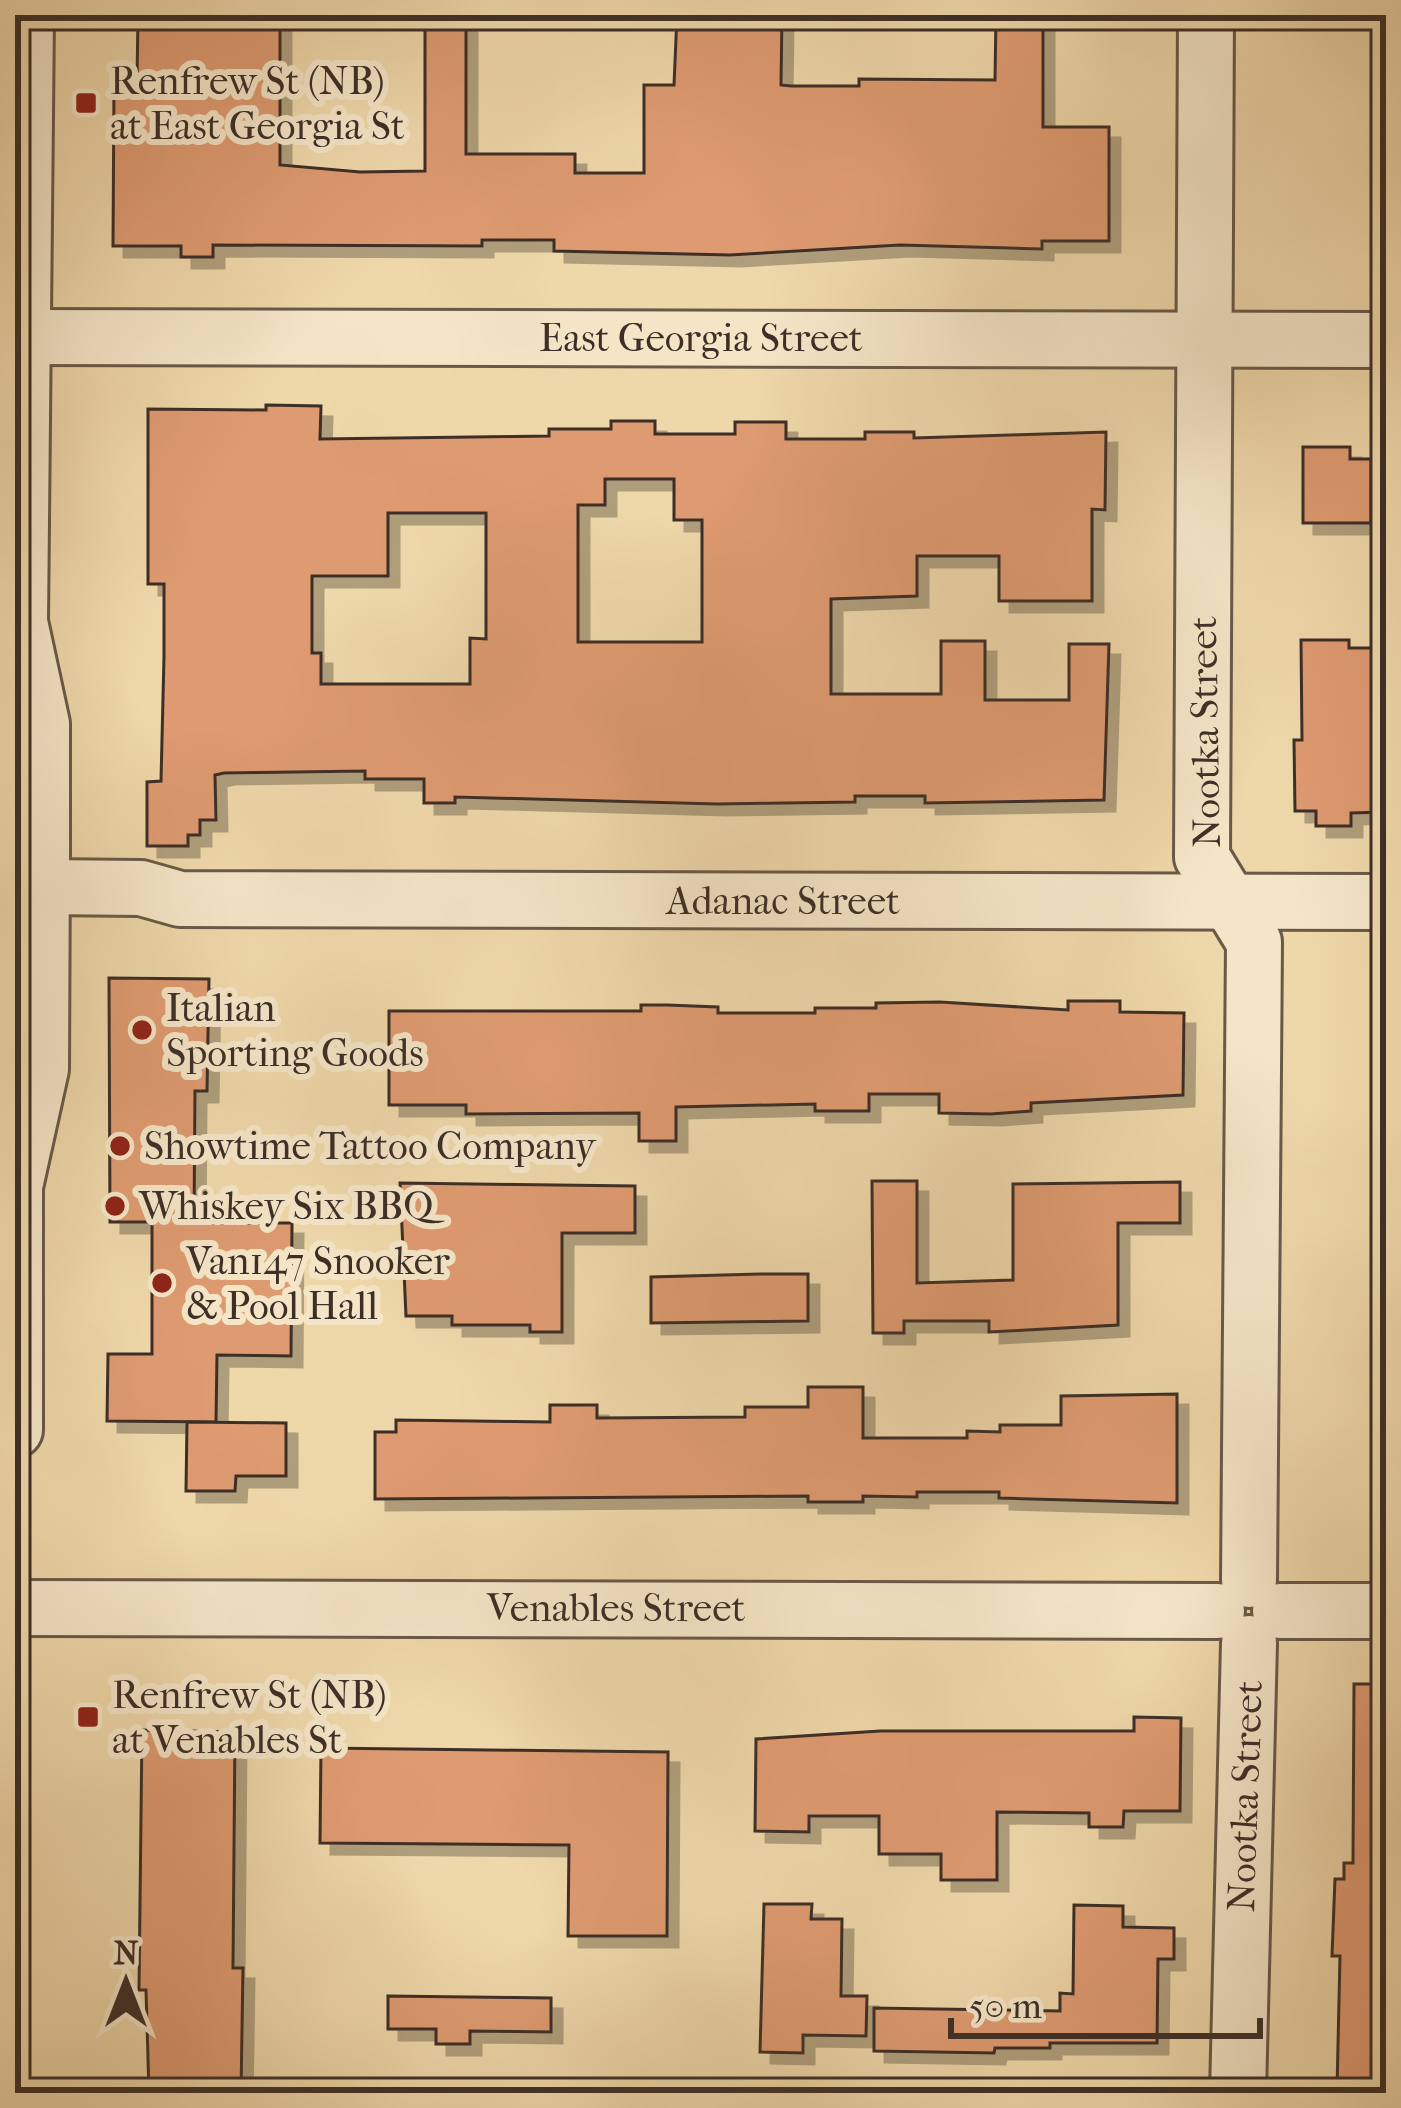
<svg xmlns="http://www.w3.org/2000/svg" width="1401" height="2108" viewBox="0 0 1401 2108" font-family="'IM FELL French Canon',serif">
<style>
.building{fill:#de9a70;stroke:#3d2f28;stroke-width:3;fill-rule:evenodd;filter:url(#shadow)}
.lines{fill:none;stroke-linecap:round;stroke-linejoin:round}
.minor-casing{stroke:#695948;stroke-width:60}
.minor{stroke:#f4e5c7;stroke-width:54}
.poi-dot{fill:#8f2418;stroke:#f4e5c7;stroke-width:4.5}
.labels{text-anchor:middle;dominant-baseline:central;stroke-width:12;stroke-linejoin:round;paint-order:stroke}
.poi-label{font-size:39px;fill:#3d2f28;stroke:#f4e5c7;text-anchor:start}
.street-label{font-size:39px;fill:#3d2f28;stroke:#f4e5c7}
</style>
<defs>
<filter id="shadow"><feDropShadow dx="11" dy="11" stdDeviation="0" flood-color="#0004"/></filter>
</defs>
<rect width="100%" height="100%" fill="#eed7a9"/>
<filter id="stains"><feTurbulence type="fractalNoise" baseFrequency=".00167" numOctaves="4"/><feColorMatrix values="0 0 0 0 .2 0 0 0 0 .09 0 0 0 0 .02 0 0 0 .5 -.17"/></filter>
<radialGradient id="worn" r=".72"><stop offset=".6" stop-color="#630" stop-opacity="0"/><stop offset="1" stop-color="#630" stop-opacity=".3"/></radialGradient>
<!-- building -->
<g class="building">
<polygon points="138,15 280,15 280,165 360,172 425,171 425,15 466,15 466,154 575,154 575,173 644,173 644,85 674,85 677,15 782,15 781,85 791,86 859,86 859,79 995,80 996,15 1043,15 1043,127 1109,127 1109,241 1042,241 1042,249 900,245 730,255 554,251 554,240 482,240 482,246 213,245 213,257 181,257 181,246 113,246 114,83 137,83"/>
<path d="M 266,405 L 321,406 L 320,439 L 549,436 L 549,429 L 611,429 L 611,421 L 655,421 L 655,434 L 735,434 L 735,422 L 786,422 L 786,439 L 865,439 L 865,432 L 914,432 L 914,438 L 1106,432 L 1105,510 L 1092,509 L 1092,601 L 999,601 L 999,556 L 917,556 L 917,596 L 831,599 L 831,694 L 941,694 L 941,641 L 985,641 L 985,700 L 1069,700 L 1069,644 L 1109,644 L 1104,800 L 925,803 L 925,796 L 855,796 L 855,802 L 717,804 L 455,797 L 455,803 L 424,803 L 424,779 L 365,779 L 365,771 L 224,773 L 215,775 L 216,820 L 200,820 L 200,835 L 188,835 L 188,846 L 147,846 L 147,782 L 161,781 L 164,656 L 164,584 L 148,584 L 148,409 L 266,410 ZM 605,479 L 674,479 L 674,520 L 702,520 L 702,642 L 578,642 L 578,505 L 605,505 ZM 388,513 L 486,513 L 486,639 L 470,638 L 470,684 L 321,684 L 321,653 L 312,653 L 312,576 L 388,576 Z"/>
<polygon points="1303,447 1350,447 1350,459 1371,459 1371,523 1303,523"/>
<polygon points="1301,640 1349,640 1349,648 1386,648 1386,812 1351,813 1351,826 1316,826 1316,811 1295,811 1294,740 1302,740"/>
<polygon points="109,978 209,979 207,1091 195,1091 194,1223 292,1223 291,1356 217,1355 216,1422 107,1421 108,1354 152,1354 152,1222 110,1222"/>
<polygon points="1068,1001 1120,1001 1120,1012 1184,1013 1183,1095 1031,1103 1031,1111 991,1114 939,1113 939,1094 869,1094 869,1111 815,1111 815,1104 676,1107 676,1141 639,1141 639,1113 466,1114 466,1105 389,1105 389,1011 641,1011 641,1005 667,1005 718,1007 718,1013 815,1013 815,1008 876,1008 876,1003 940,1002 1068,1010"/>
<polygon points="872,1181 917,1181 917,1283 1013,1280 1013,1184 1180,1182 1180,1223 1118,1223 1118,1325 989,1332 989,1321 904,1321 904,1333 873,1333"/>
<polygon points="400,1183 635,1186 635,1233 562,1233 562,1332 530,1332 530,1325 452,1325 452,1316 406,1316"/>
<polygon points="760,1274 808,1274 808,1321 651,1323 651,1277"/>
<polygon points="808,1387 863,1387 863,1438 967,1438 967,1431 1000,1432 1000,1425 1061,1425 1061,1396 1177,1394 1177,1503 999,1498 999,1492 917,1492 917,1497 863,1496 863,1502 808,1502 808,1496 375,1499 375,1432 396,1432 396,1420 550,1422 550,1405 597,1405 597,1418 745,1417 745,1407 808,1407"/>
<polygon points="187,1422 286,1423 286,1476 236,1476 235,1491 186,1491"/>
<polygon points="1354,1684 1386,1684 1386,2091 1337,2090 1340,1956 1332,1956 1335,1879 1344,1879 1344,1863 1353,1863"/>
<polygon points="1134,1717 1181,1718 1180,1811 1124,1811 1123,1827 1089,1827 1089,1813 997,1812 997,1880 941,1880 941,1854 879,1854 879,1816 809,1816 809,1832 755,1831 756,1739 880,1731 1134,1731"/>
<polygon points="142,1730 235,1732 233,1968 243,1968 241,2093 149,2093 146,1990 139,1990"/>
<polygon points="321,1748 668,1752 667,1936 568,1936 569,1845 320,1843"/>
<polygon points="764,1904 812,1904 811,1919 842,1919 841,1996 867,1996 866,2036 803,2035 803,2053 760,2052"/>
<polygon points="1074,1905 1123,1906 1123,1927 1174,1928 1174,1959 1158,1959 1157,2043 1050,2043 1050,2048 995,2048 994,2053 874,2051 874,2008 1060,2011 1060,1993 1073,1994"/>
<polygon points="388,1996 551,1998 551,2032 470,2031 470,2044 436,2044 436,2029 388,2029"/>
</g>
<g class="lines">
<!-- minor casing -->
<g class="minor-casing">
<g id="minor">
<polyline points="1206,15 1202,857 1254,942 1249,1580"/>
<polyline points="15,337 1386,340"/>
<polyline points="15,642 20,622 26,15"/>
<polyline points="42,887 141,888 180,899 1386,902"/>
<polyline points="15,1174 15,1430"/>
<polyline points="16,1182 41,1069 42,852 42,724 20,622"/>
<polyline points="15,1608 1217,1611"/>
<polyline points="1280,1611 1386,1611"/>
<polyline points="1238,2093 1249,1643"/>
</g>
</g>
<!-- minor -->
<use href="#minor" class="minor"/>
</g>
<!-- markers -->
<g class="poi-dot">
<rect x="74" y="91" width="24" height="24" rx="6"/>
<circle cx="142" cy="1030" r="12"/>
<circle cx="120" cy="1146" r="12"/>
<circle cx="115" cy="1206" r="12"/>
<circle cx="162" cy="1283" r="12"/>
<rect x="76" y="1705" width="24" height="24" rx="6"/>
</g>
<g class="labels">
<!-- poi labels -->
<g class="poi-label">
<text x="110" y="81">Renfrew St (NB)<tspan x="110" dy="45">at East Georgia St</tspan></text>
<text x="166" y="1008">Italian<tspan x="166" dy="45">Sporting Goods</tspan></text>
<text x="144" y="1146">Showtime Tattoo Company</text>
<text x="139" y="1206">Whiskey Six BBQ</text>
<text x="186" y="1261">Van147 Snooker<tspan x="186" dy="45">&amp; Pool Hall</tspan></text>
<text x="112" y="1695">Renfrew St (NB)<tspan x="112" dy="45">at Venables St</tspan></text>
</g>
<!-- street labels -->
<g class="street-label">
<text x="701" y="338">East Georgia Street</text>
<text transform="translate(1205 732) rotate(-91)">Nootka Street</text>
<text x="783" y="901">Adanac Street</text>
<text x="616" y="1608">Venables Street</text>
<text transform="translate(1245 1796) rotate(-88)">Nootka Street</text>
</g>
</g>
<!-- margin -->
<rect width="1401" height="2108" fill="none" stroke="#eed7a9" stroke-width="60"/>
<rect x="18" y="18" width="1365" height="2072" fill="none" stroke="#3d2f28" stroke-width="6"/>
<rect x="30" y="30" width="1341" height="2048" fill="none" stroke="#3d2f28" stroke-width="3"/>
<!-- north arrow -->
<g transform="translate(126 1982)" stroke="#f4e5c7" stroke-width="9" paint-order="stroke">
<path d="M0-9L21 45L0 30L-21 45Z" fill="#3d2f28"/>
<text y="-18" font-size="33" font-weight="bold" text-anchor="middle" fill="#3d2f28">N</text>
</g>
<!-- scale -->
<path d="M951 2018v18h309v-18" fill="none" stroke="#3d2f28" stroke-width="6"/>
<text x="969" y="2018" font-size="36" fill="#3d2f28" stroke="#f4e5c7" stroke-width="9" paint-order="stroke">50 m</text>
<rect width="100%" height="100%" filter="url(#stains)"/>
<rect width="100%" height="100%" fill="url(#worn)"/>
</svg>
